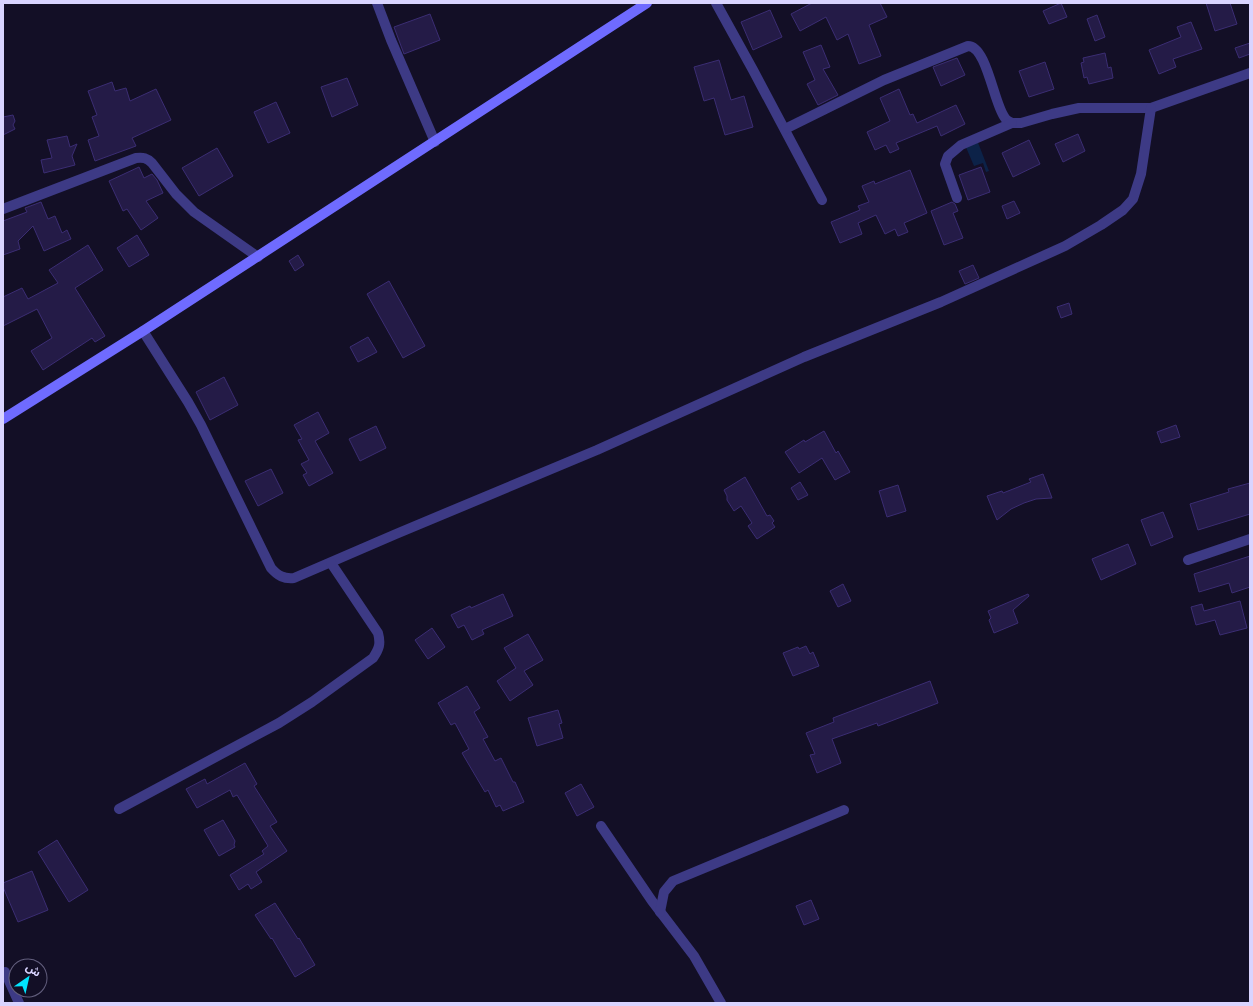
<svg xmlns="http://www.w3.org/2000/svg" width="1253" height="1006" viewBox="0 0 1253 1006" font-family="Arial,'Noto Sans Arabic',sans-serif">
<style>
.water{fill:#0c2248}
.building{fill:#241b47;stroke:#3b2d73}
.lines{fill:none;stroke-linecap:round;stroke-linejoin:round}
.street{stroke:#3d3a85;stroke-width:10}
.secondary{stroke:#6f6bff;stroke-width:10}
</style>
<rect width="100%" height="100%" fill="#130f26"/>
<!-- water -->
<polygon class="water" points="977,140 989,171 986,172 983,163 974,166 965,145"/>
<!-- building -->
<g class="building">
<polygon points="812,3 880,3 887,17 869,25 881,56 859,64 848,34 837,40 826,17 800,31 791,14"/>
<polygon points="1061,3 1067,17 1049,24 1043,11"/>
<polygon points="1206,3 1230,3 1237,24 1215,31"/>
<polygon points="770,10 782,37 753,50 741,22"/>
<polygon points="430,14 440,40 404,54 394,27"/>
<polygon points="1097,15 1105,37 1095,41 1087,19"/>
<polygon points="1191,22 1202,49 1173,59 1176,67 1159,74 1149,50 1181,37 1177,27"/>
<polygon points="1250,43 1250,54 1239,58 1235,48"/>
<polygon points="821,45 830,67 823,69 838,95 818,105 807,84 815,80 803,52"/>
<polygon points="1105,53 1108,68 1111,67 1113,78 1089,84 1087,77 1084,78 1081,63 1084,62 1083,58"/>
<polygon points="957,58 965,75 941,86 933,67"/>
<polygon points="719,60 731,100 744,96 753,127 725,135 714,98 704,101 694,67"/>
<polygon points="1045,62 1054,89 1029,97 1019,71"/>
<polygon points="347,78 358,105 332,117 321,87"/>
<polygon points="112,82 115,91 126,88 130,101 156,89 171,120 132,138 136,146 95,161 88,140 99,136 92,117 97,115 88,91"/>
<polygon points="899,89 910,115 913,114 917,123 956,105 965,124 941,136 937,126 896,143 899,149 890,153 886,145 875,150 867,132 890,121 880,98"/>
<polygon points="276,102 290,133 268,143 254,112"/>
<polygon points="13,115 15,121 13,125 15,129 3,135 3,117"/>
<polygon points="1078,134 1085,151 1063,162 1055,144"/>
<polygon points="67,136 70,147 77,144 72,156 75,165 44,173 41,160 52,158 47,140"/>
<polygon points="1029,140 1040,164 1013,177 1002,153"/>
<polygon points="217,148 233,176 199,196 182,168"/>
<polygon points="139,167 144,178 152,174 157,180 163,193 146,201 158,218 141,230 127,209 123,211 109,181"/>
<polygon points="981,167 990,192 968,200 959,175"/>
<polygon points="910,170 927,213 904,223 908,232 898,236 895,229 885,234 876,215 858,223 862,234 840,243 831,222 860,210 858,206 869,202 862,186 874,181 875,184"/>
<polygon points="1014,201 1020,213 1007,219 1002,206"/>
<polygon points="41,202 48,219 55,216 62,233 67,230 71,239 44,251 33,226 18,241 20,249 3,255 3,221 27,212 25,208"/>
<polygon points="952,202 955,204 958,211 953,213 963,238 944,245 931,211"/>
<polygon points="137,235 149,255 129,267 117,248"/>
<polygon points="88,245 103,270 75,288 105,336 95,342 92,338 43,370 31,351 52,338 37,309 3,326 3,297 22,288 28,299 58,283 49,270"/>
<polygon points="298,255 304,265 295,271 289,261"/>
<polygon points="973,265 979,278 965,284 959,271"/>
<polygon points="389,281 425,346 403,358 367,294"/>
<polygon points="1069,303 1072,314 1061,318 1057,307"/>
<polygon points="368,337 377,352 358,362 350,347"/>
<polygon points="224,377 238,405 210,420 196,392"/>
<polygon points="318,412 329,433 315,441 333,473 309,486 303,475 307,473 301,464 309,460 298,440 302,439 294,425"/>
<polygon points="1176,425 1180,437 1161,443 1157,432"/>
<polygon points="376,426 386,448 360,461 349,439"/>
<polygon points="824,431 836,453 838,451 850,472 835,480 822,458 799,473 785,452 804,440 805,442"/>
<polygon points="271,469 283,493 258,506 245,481"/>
<polygon points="1043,474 1052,498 1036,499 1024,503 1011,509 997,520 987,496 1002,491 1003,493 1031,482 1029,479"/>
<polygon points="745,477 767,516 770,515 774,521 772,523 775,527 757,539 748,526 752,523 741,506 734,511 727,500 727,496 724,490"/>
<polygon points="800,482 808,495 798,500 791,488"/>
<polygon points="1250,483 1250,514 1198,530 1190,504 1229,492 1228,489"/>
<polygon points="898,485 906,511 887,517 879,491"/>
<polygon points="1163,512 1173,537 1151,546 1141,520"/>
<polygon points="1128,544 1136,564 1101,580 1092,559"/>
<polygon points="1250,556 1250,587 1232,593 1229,583 1199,592 1194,574"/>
<polygon points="843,584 851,601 838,607 830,591"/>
<polygon points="503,594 513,616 482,630 484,634 472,640 464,625 458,628 451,615 470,606 471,608"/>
<polygon points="1028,594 1029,596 1013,610 1018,623 994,633 989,620 991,618 988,611"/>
<polygon points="1240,601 1247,628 1220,635 1215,620 1196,625 1191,607 1202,604 1204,611"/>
<polygon points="432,628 445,647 428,659 415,640"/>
<polygon points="528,634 543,660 524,671 533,685 510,701 497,681 516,668 504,648"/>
<polygon points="806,646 810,654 813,652 819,666 793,676 783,653 798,647 799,649"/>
<polygon points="930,681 938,703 878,726 877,723 832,739 841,763 817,773 810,755 815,754 806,733 834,722 833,718"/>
<polygon points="467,686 480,708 474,712 488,737 483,739 495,761 501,758 513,782 515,782 524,802 503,811 500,805 496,807 488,790 485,792 462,753 469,749 455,723 451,725 438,703"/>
<polygon points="558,710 562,723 559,724 563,738 537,746 528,718"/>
<polygon points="245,763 257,784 254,786 277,822 270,826 287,851 256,872 262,882 251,889 248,884 239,890 230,875 264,854 262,851 268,846 237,795 233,797 230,790 197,808 186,789 205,779 207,784"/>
<polygon points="581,784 594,807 577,816 565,793"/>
<polygon points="223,820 235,841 234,845 235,847 219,856 204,830"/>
<polygon points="57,840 88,890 69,902 38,852"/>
<polygon points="32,871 48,910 18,922 3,887 3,883"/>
<polygon points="811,900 819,919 804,925 796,906"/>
<polygon points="275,903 298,939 299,938 315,965 295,977 272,938 271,939 255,915"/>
</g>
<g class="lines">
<!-- street -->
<g class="street">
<polyline points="377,3 391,40 435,142"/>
<polyline points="716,3 753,70 822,200"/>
<path d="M 785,129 L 884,80 L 968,46 C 987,46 994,105 1005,118 C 1006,120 1010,122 1012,123 L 1021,123 L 1052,114 L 1079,108 L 1151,108 L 1250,73"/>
<polyline points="957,198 945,164 948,156 961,145 1012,123"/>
<path d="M 3,209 L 136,158 C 143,157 147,158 152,163 L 176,194 L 194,212 L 258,257"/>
<path d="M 143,331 L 188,402 L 201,425 L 271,568 C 278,576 284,579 294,578 L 396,534 L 597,450 L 804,357 L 941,302 L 1065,246 L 1101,225 L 1123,210 L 1133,199 L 1141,174 L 1151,108"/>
<polyline points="1188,560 1250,539"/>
<path d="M 119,809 L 279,723 L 312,702 L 373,658 C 379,649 381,644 378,633 L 331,563"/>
<polyline points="601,826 652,901 694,956 721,1003"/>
<polyline points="660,912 664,892 673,881 844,810"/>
<polyline points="5,972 19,1003"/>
</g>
<!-- secondary -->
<polyline class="secondary" points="3,419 143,331 647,3"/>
</g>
<!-- border -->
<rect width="1253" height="1006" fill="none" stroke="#d9d4ff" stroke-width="8"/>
<!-- north arrow -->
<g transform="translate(28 978) rotate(34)"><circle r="19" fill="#130f26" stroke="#625e7d"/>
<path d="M0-3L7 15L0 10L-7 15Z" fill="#00e5ff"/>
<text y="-6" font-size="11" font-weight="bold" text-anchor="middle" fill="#d9d4ff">ش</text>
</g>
</svg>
